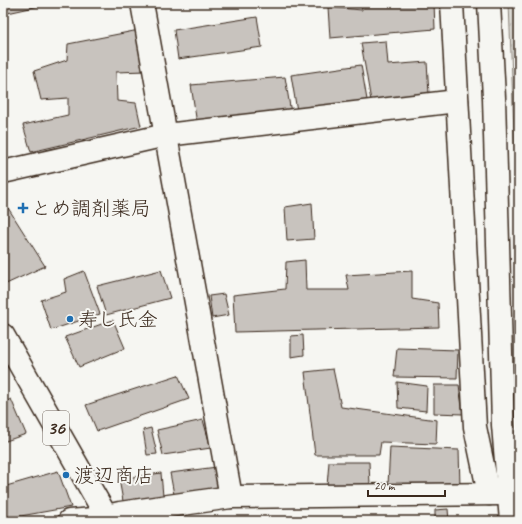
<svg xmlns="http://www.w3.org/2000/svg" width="522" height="524" viewBox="0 0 522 524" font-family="Caveat,'Klee One',sans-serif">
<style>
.park{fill:url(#park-tufts);stroke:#8a8278}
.building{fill:#c8c3be;stroke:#3b2a1e}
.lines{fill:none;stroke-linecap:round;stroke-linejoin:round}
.minor-casing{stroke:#3b2a1e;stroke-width:25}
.primary-casing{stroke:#3b2a1e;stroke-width:25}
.minor{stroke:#f6f6f2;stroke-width:22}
.primary{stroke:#f6f6f2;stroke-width:22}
.poi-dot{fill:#1f6fb2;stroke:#f6f6f2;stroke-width:1.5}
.labels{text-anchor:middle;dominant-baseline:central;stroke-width:4;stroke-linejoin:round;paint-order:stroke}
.shield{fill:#f6f6f2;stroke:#73675e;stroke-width:1}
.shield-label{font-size:19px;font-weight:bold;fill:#3b2a1e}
.poi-label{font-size:20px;fill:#3b2a1e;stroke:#f6f6f2;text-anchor:start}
</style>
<defs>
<pattern id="park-tufts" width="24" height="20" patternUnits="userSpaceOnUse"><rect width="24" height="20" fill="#dad9d3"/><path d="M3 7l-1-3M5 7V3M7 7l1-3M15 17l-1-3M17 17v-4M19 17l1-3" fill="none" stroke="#bcbab5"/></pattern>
</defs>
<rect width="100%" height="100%" fill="#f6f6f2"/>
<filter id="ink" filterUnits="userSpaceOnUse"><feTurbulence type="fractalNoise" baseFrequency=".025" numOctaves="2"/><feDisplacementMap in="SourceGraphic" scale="8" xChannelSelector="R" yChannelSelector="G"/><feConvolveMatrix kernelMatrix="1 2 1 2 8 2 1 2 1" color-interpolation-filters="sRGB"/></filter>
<g filter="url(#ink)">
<!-- park -->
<polygon class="park" points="509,3 519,3 519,261"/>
<!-- building -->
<g class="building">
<polygon points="3,3 53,3 3,14"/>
<polygon points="361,3 434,3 435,29 330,38 328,7 362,10"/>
<polygon points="257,17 262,47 178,59 174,30"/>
<polygon points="139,30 146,71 116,72 117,101 136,103 141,126 31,152 23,125 68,115 68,98 41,100 34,71 67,60 68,44"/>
<polygon points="386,41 388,65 427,62 429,94 371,101 361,43"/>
<polygon points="361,65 367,100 297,111 291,75"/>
<polygon points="285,77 291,113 197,124 191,85"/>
<polygon points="3,200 45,266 4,285 3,284"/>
<polygon points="312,203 314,239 287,241 285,207"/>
<polygon points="305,260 306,290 349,290 346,275 412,271 412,299 438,303 439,327 235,332 233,295 285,289 286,262"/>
<polygon points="161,270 170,298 106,315 97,286"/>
<polygon points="84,271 100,314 51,330 41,300 66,292 64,279"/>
<polygon points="224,294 229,315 212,318 209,296"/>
<polygon points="113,320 125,348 79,367 65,337"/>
<polygon points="303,335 304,355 291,357 291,336"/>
<polygon points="397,348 458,350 457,378 394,377"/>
<polygon points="333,369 341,407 437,420 436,444 381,442 379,455 315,455 305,372"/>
<polygon points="178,375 189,399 97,431 86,405"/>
<polygon points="397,382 427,386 426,411 398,408"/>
<polygon points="434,385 459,385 463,414 434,413"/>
<polygon points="11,399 26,434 3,442 3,403"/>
<polygon points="203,420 211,448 163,455 157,430"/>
<polygon points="151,428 157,454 147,455 143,430"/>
<polygon points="390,447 459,450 460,487 388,485"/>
<polygon points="329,462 369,462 370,486 327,486"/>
<polygon points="217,467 223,493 175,500 170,473"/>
<polygon points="58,471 71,507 4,519 3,487"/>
<polygon points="161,473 163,496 123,501 119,479"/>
<polygon points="448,509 449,521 435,521 435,510"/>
</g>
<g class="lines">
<!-- minor casing -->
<g class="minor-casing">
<g id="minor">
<polyline points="452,3 475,427 489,494"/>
<polyline points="489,3 494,98 503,425 511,521"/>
<polyline points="3,172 166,135 457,101"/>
<polyline points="231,497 502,494"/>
<polyline points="69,521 94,519 120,513 231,497 142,3"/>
</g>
</g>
<!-- primary casing -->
<g class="primary-casing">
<polyline id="primary" points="3,335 109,521"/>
</g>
<!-- minor -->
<use href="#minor" class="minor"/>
<!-- primary -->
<use href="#primary" class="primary"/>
</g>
</g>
<!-- markers -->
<g class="poi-dot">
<path d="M21 202h4v4h4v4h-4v4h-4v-4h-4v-4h4z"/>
<circle cx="70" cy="319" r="4"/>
<circle cx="66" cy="475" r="4"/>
</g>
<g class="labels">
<!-- shield labels -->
<rect class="shield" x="43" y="411" width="26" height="34" rx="3"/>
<g class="shield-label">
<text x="56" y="428">36</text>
</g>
<!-- poi labels -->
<g class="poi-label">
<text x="31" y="208">とめ調剤薬局</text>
<text x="78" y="319">寿し氏金</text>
<text x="74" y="475">渡辺商店</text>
</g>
</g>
<!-- margin -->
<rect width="522" height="524" fill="none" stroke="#f6f6f2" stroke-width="16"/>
<rect x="8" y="8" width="506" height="508" fill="none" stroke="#3b2a1e" stroke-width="1.5" filter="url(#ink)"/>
<!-- scale -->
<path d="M368 490v6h77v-6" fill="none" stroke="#3b2a1e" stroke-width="2"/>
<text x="374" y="490" font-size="12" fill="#3b2a1e" stroke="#f6f6f2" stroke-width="3" paint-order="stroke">20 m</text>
</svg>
